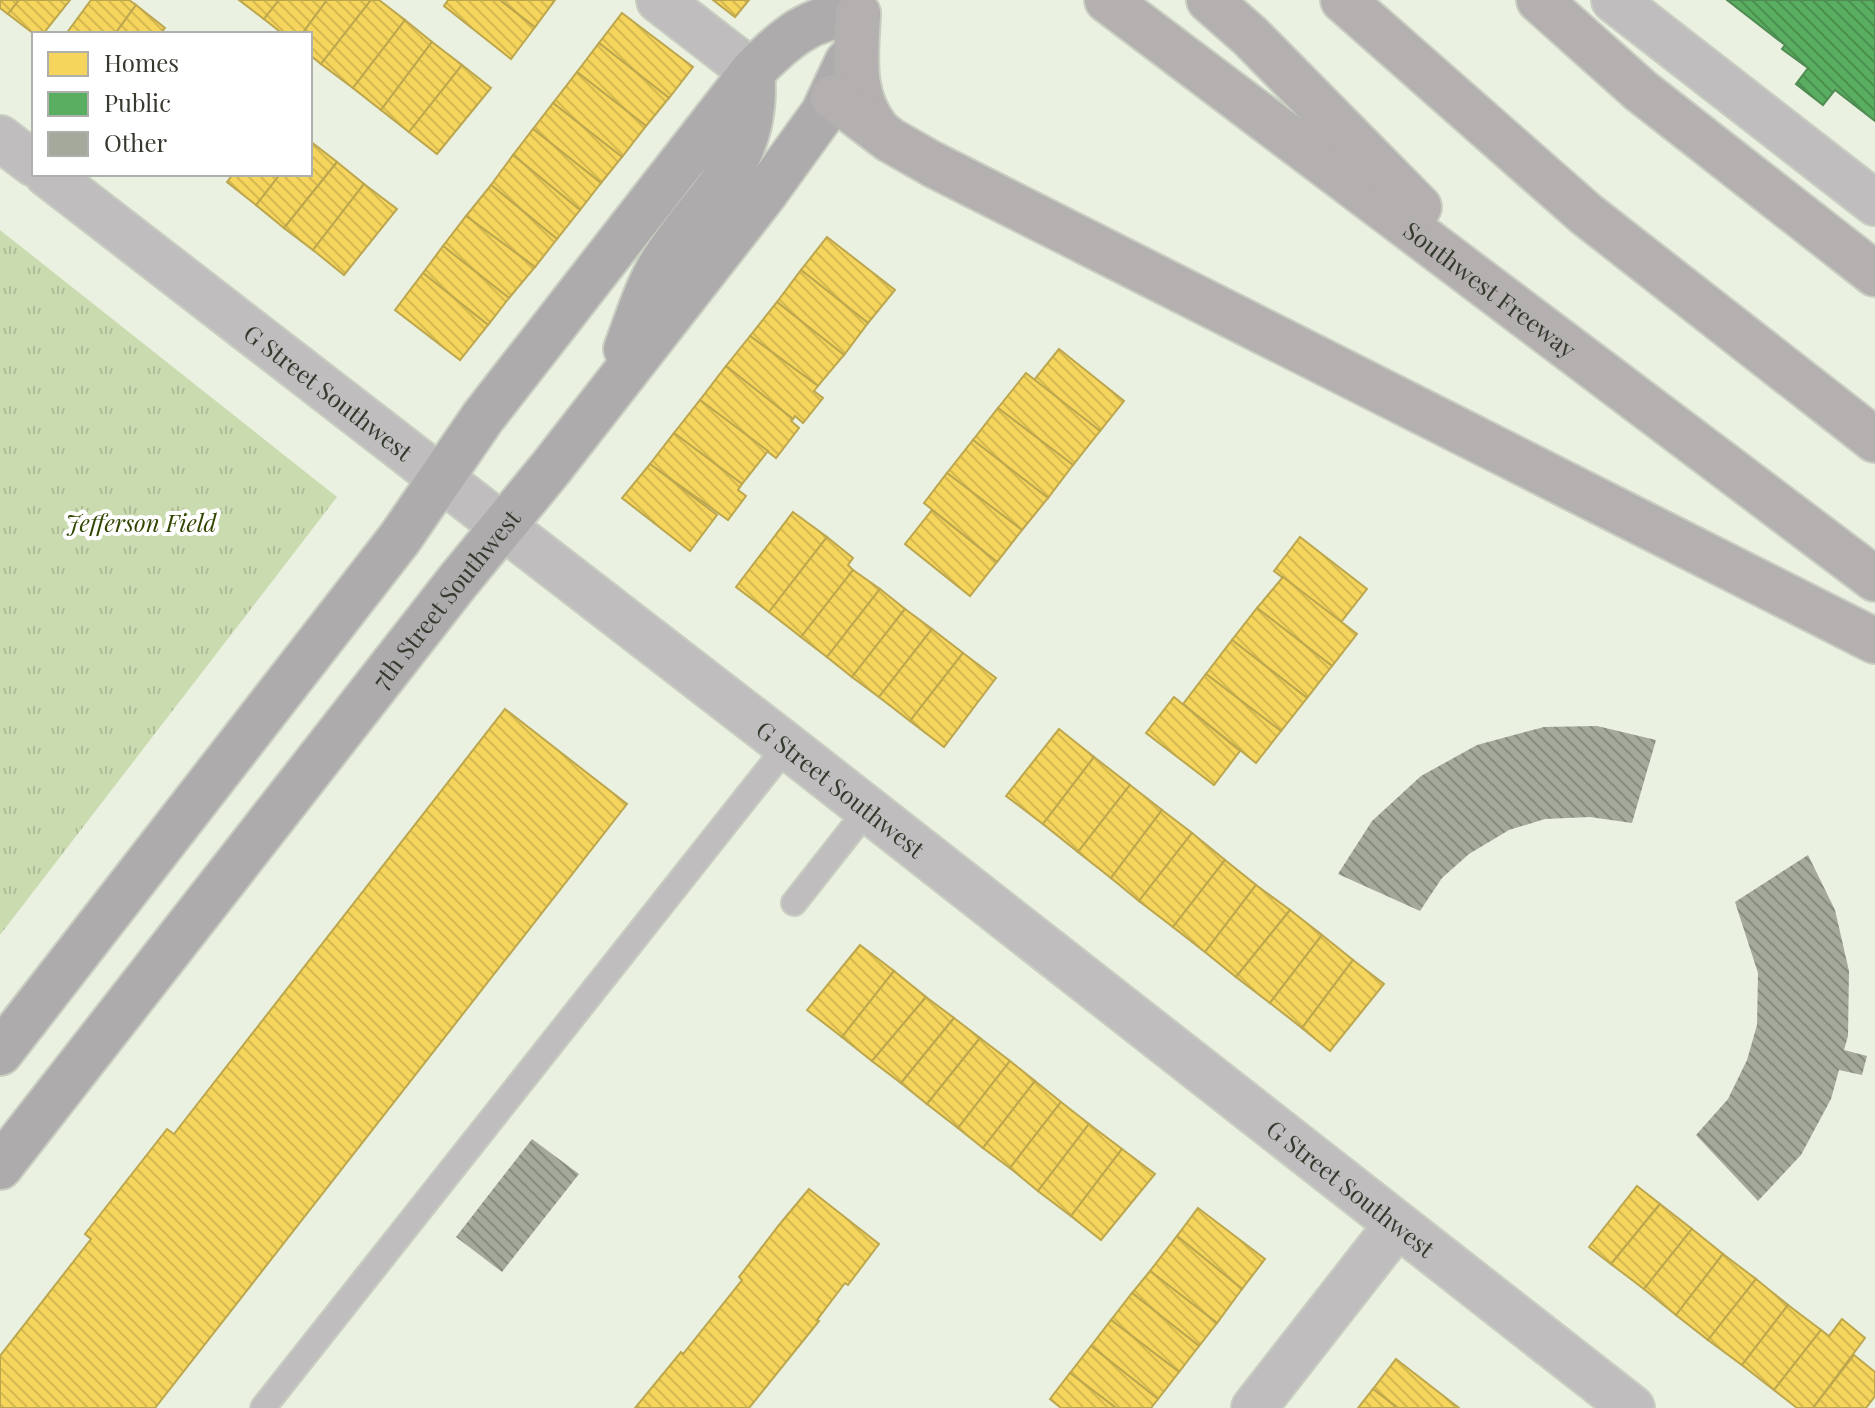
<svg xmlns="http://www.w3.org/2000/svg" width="1875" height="1408" viewBox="0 0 1875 1408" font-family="'Playfair Display',serif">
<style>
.park{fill:url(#park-tufts)}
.homes{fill:url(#homes-back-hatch);stroke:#bca64e;stroke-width:2}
.public{fill:url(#public-back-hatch);stroke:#4f8b52;stroke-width:2}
.building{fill:url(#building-back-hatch)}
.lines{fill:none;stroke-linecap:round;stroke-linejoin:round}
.service-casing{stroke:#c9cec2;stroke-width:28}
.minor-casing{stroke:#c9cec2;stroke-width:48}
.tertiary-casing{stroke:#c9cec2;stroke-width:48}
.primary-casing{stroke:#c9cec2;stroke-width:48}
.motorway-casing{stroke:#c9cec2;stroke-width:48}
.service{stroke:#bfbdbd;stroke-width:24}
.minor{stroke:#bfbdbd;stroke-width:44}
.tertiary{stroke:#bfbdbd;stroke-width:44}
.primary{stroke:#aeabac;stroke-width:44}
.motorway{stroke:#b3b0af;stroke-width:44}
.labels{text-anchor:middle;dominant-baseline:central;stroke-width:8;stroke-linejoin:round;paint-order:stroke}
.street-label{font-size:24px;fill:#353a2f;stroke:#fff}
.park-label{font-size:24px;font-style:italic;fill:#314600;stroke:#fff}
</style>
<defs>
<pattern id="park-tufts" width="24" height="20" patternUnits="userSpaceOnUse" patternTransform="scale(2)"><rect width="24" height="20" fill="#cadbb0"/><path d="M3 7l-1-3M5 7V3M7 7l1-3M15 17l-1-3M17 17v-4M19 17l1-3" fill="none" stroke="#aebd98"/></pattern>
<pattern id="homes-back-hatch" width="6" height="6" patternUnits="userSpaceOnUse" patternTransform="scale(2)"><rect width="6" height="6" fill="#f6d55c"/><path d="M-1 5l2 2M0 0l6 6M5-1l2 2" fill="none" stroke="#d4b850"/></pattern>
<pattern id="public-back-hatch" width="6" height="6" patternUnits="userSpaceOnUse" patternTransform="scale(2)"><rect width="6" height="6" fill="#5aae61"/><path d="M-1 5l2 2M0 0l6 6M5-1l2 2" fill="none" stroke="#4b8f50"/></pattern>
<pattern id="building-back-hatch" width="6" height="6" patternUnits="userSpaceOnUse" patternTransform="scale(2)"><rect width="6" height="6" fill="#a4a99c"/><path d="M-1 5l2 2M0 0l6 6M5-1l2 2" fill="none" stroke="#868b80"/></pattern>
</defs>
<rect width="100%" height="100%" fill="#eaf1e0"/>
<!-- park -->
<polygon class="park" points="0,230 337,497 0,935"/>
<!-- homes -->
<g class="homes">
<polygon points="0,0 19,0 8,14 0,8"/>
<polygon points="19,0 70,0 43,34 34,34 8,14"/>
<polygon points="91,0 129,0 136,5 115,34 66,34"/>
<polygon points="239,0 279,0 264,19"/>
<polygon points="279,0 327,0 302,34 283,34 264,19"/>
<polygon points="327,0 371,0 321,64 310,55 310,34 302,34"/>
<polygon points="371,0 379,0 405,20 353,88 321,64"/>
<polygon points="448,0 500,0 535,27 511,59 444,6"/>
<polygon points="500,0 555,0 535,27"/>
<polygon points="713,0 749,0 735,17"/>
<polygon points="136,5 165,28 160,34 115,34"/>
<polygon points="622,13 693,67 669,98 599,43"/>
<polygon points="405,20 432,42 381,110 353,88"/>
<polygon points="432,42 462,65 409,132 381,110"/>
<polygon points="599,43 669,98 646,126 577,72"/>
<polygon points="462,65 491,88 437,154 409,132"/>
<polygon points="577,72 646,126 622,157 553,103"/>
<polygon points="553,103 622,157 601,183 533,129"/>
<polygon points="533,129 601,183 580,210 513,155"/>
<polygon points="310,141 337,162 284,228 256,205 280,174 310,174"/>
<polygon points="513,155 580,210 557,239 491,185"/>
<polygon points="337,162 364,184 313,250 284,228"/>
<polygon points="233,174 280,174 256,205 227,182"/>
<polygon points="364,184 397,209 344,275 313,250"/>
<polygon points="491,185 557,239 535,267 466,216"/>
<polygon points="466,216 535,267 509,298 443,246"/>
<polygon points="827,237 895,290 868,323 801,270"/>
<polygon points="443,246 509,298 488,325 423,273"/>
<polygon points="801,270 868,323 844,355 777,302"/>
<polygon points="423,273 488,325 460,360 395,310"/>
<polygon points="777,302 844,355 818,386 750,336"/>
<polygon points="750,336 818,386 814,391 823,398 803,423 795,416 793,419 726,366"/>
<polygon points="1059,349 1124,401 1100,431 1034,380"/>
<polygon points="726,366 793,419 791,421 799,428 776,458 700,400"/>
<polygon points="1026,373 1100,431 1073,465 998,408"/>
<polygon points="700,400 768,451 742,484 674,433"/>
<polygon points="998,408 1073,465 1048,498 973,440"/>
<polygon points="674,433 742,484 738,490 746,496 728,520 650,464"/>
<polygon points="973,440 1048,498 1022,530 947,473"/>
<polygon points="650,464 717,515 690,551 622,498"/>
<polygon points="947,473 1022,530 997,562 924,503"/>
<polygon points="932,510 997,562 970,596 905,544"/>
<polygon points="793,512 827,537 769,612 736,587"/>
<polygon points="827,537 853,558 848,565 853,570 801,637 769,612"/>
<polygon points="1300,537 1367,589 1341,622 1274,571"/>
<polygon points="853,570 880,589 827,657 801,637"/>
<polygon points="1283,577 1357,634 1332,666 1257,608"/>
<polygon points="880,589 905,609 852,677 827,657"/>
<polygon points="1257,608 1332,666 1307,698 1232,640"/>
<polygon points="905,609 932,629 879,697 852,677"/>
<polygon points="932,629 963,653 910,721 879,697"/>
<polygon points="1232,640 1307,698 1281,731 1206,674"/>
<polygon points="963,653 996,678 944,747 910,721"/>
<polygon points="1206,674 1281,731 1256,763 1183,704"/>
<polygon points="1174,697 1240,751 1214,785 1146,733"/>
<polygon points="505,709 627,804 155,1408 0,1408 0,1356 91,1239 85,1234 167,1129 174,1134"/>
<polygon points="1059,729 1094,757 1043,824 1006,796"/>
<polygon points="1094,757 1130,785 1078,852 1043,824"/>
<polygon points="1130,785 1162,810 1111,878 1078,852"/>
<polygon points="1162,810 1192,833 1139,901 1111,878"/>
<polygon points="1192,833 1225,860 1173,927 1139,901"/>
<polygon points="1225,860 1256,885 1205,952 1173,927"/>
<polygon points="1256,885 1290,910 1236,977 1205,952"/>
<polygon points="1290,910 1322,935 1270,1003 1236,977"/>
<polygon points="1322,935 1353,960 1302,1028 1270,1003"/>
<polygon points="860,945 894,971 842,1037 807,1010"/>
<polygon points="1353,960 1384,984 1330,1051 1302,1028"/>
<polygon points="894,971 926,997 872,1061 842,1037"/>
<polygon points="926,997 954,1018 901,1083 872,1061"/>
<polygon points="954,1018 980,1038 927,1104 901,1083"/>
<polygon points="980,1038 1010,1061 958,1128 927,1104"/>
<polygon points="1010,1061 1035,1081 983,1148 958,1128"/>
<polygon points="1035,1081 1061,1102 1010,1168 983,1148"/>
<polygon points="1061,1102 1089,1124 1038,1191 1010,1168"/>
<polygon points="1089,1124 1122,1149 1071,1216 1038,1191"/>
<polygon points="1122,1149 1155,1174 1101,1240 1071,1216"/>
<polygon points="1637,1186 1660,1204 1611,1264 1589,1247"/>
<polygon points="809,1189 879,1244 848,1285 845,1283 817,1320 819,1321 749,1408 635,1408 681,1352 683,1354 742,1280 739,1277 779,1225"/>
<polygon points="1660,1204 1692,1229 1644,1289 1611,1264"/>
<polygon points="1198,1208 1265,1259 1242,1289 1177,1236"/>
<polygon points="1692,1229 1723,1254 1676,1315 1644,1289"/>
<polygon points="1177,1236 1242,1289 1217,1323 1150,1271"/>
<polygon points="1723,1254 1756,1279 1708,1340 1676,1315"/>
<polygon points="1150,1271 1217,1323 1199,1346 1132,1293"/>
<polygon points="1756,1279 1788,1305 1742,1365 1708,1340"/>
<polygon points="1132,1293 1199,1346 1179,1372 1111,1320"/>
<polygon points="1788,1305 1821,1330 1774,1390 1742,1365"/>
<polygon points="1842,1319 1865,1338 1813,1408 1797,1408 1774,1390 1821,1330 1829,1336"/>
<polygon points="1111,1320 1179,1372 1158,1399 1091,1346"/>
<polygon points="1091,1346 1158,1399 1151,1408 1116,1408 1070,1373"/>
<polygon points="1854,1355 1875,1372 1875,1396 1866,1408 1813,1408"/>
<polygon points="1396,1359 1459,1408 1398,1408 1373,1389"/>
<polygon points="1070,1373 1116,1408 1061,1408 1050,1399"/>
<polygon points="1373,1389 1398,1408 1358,1408"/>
</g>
<!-- public -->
<polygon class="public" points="1727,0 1875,0 1875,121 1835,90 1823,105 1796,84 1808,68 1782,49 1785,45"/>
<!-- building -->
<g class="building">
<polygon points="1597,726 1656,740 1632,823 1590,817 1545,819 1509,830 1469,854 1442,878 1420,911 1338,874 1372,821 1421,776 1477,745 1544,727"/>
<polygon points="1808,855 1835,910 1849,971 1848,1036 1844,1050 1867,1056 1862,1075 1839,1070 1831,1099 1801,1155 1758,1201 1696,1135 1728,1099 1747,1060 1757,1025 1758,973 1735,902"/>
<polygon points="532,1139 579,1174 502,1272 456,1237"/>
</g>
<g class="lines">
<!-- service casing -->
<g class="service-casing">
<g id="service">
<polyline points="794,903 868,809"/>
<polyline points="263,1408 787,746"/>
</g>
</g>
<!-- minor casing -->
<g class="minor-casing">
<polyline id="minor" points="659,0 752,72"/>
</g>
<!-- tertiary casing -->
<g class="tertiary-casing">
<g id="tertiary">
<polyline points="1614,0 1875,203"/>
<polyline points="0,138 34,164"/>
<path id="s1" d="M 47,174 L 787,746 L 1632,1408"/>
<polyline points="1254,1408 1397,1225"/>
</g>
</g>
<!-- primary casing -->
<g class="primary-casing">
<g id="primary">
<path d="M 626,349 C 637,320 646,289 662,263 C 705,195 761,162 752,72"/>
<path d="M 0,1053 L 400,538 L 483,417 L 752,72 C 783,40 812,14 858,14"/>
<path id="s2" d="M 0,1167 L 458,581 L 550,469 L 763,196 L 823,113 L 847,62"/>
</g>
</g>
<!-- motorway casing -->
<g class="motorway-casing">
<g id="motorway">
<path id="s3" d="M 1107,0 L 1875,579"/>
<polyline points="1209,0 1250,36 1419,207"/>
<polyline points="1343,0 1586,214 1875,440"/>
<polyline points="1539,0 1641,91 1875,274"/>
<path d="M 858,14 C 856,56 850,96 878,130"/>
<polyline points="833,97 890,140 932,164 1875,641"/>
</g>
</g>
<!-- service -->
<use href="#service" class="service"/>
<!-- minor -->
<use href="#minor" class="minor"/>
<!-- tertiary -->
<use href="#tertiary" class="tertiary"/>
<!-- primary -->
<use href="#primary" class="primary"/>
<!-- motorway -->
<use href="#motorway" class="motorway"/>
</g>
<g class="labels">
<!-- street labels -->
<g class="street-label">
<text stroke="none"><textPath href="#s3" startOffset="480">Southwest Freeway</textPath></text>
<text stroke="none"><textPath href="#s1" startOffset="356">G Street Southwest</textPath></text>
<text stroke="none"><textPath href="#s2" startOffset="722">7th Street Southwest</textPath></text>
<text stroke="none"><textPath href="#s1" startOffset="1004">G Street Southwest</textPath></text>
<text stroke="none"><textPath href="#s1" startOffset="1652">G Street Southwest</textPath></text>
</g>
<!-- park labels -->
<g class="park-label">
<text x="141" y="522">Jefferson Field</text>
</g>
</g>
<!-- legend -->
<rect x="32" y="32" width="280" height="144" fill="#ffffff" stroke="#aeb0ac" stroke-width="2"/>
<rect x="48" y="52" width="40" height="24" fill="#f6d55c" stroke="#aeb0ac" stroke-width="2"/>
<text x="104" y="72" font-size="24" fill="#353a2f">Homes</text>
<rect x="48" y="92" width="40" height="24" fill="#5aae61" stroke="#aeb0ac" stroke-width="2"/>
<text x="104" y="112" font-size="24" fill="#353a2f">Public</text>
<rect x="48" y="132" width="40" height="24" fill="#a4a99c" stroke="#aeb0ac" stroke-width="2"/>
<text x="104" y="152" font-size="24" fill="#353a2f">Other</text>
</svg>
